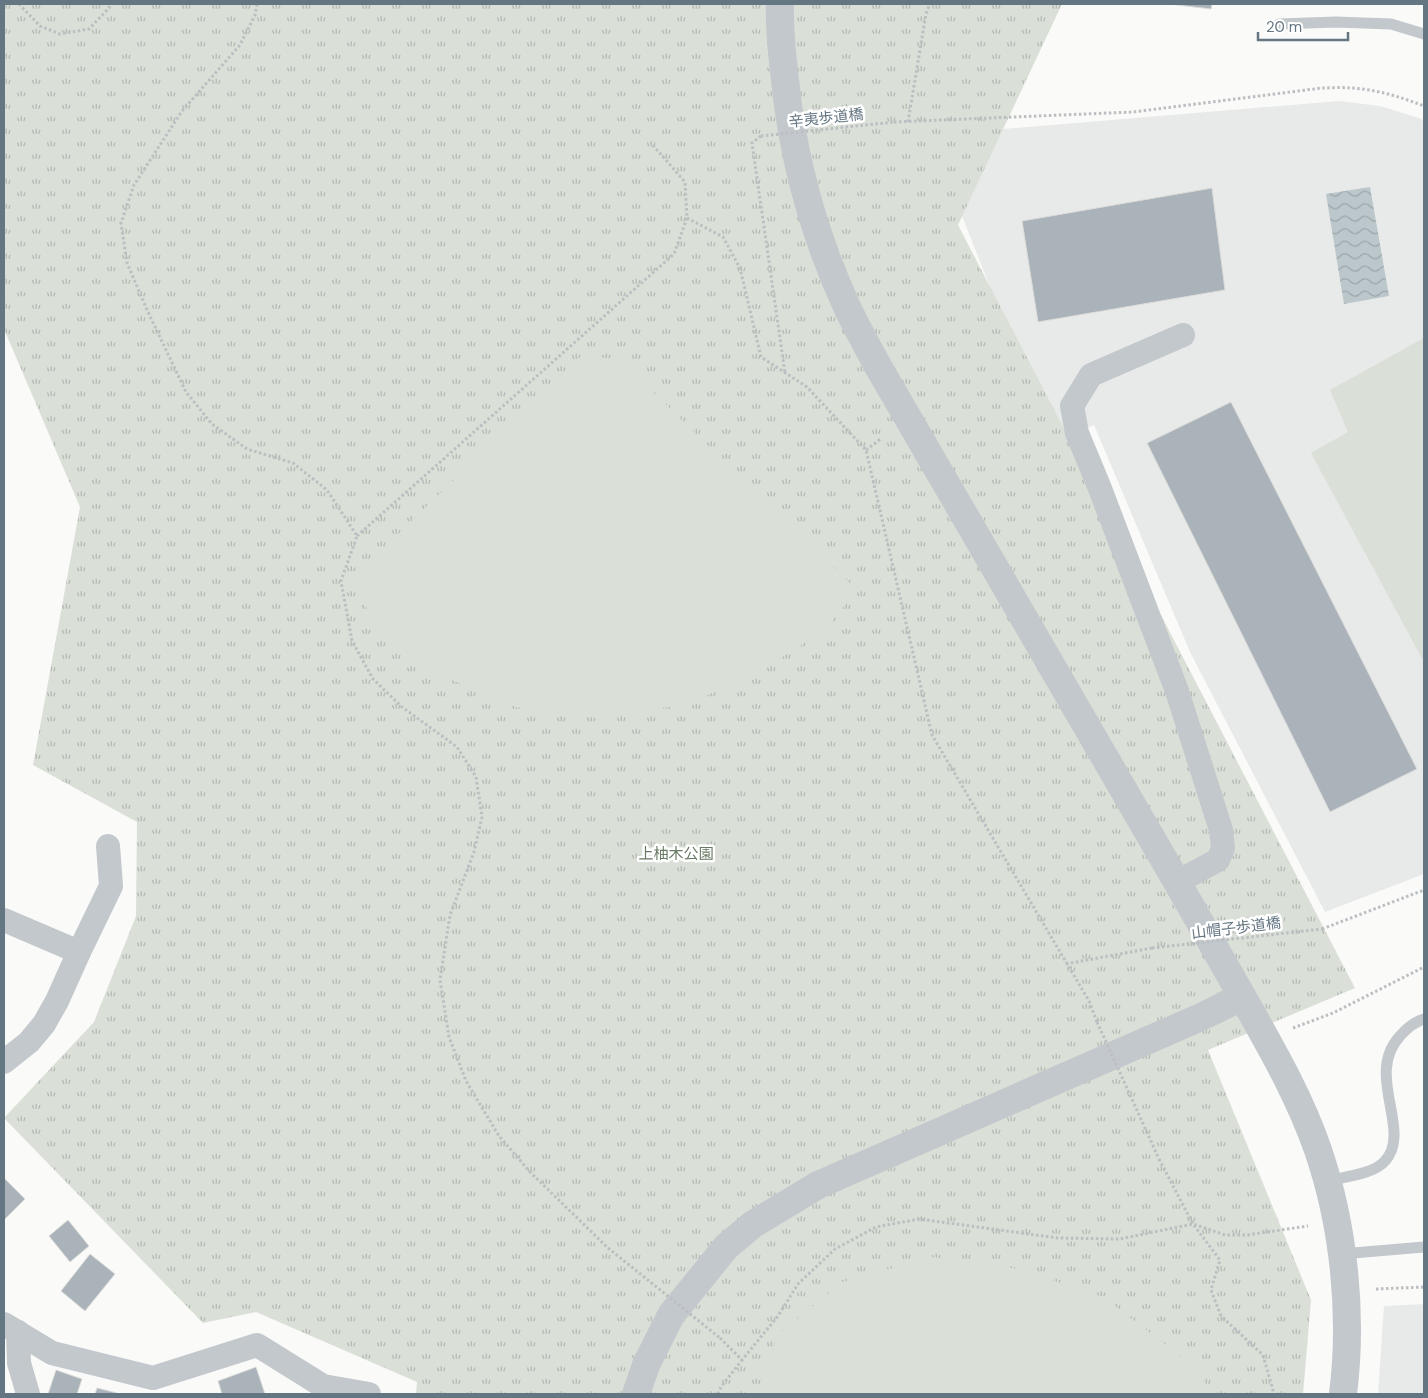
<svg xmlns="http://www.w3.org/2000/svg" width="1428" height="1398" viewBox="0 0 1428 1398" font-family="'DM Sans','Noto Sans JP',sans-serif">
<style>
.built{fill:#e8e9e9}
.park{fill:url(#park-tufts)}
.pitch{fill:#dadfd7}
.water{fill:url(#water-waves)}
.building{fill:#aab3b9;stroke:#dcdcda}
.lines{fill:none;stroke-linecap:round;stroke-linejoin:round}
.path{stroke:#bbbfc2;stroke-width:3;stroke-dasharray:2.5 2.5;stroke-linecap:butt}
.service{stroke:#c3c8cc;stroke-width:11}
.minor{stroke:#c3c8cc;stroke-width:24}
.tertiary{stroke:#c3c8cc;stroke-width:28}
.path-bridge{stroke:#bbbfc2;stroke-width:3;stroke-dasharray:2.5 2.5;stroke-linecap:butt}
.labels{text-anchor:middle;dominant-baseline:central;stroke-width:5;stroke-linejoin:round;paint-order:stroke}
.street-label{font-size:15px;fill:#657683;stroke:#fff}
.park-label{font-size:15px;fill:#687a64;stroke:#fff}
</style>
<defs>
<pattern id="park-tufts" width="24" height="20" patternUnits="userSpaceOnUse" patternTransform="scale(1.25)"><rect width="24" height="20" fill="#dadfd7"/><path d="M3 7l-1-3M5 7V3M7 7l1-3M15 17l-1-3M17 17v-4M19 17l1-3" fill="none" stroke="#b4b9b4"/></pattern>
<pattern id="water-waves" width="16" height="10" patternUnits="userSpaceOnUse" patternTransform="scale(1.25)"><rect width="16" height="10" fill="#bbc7cb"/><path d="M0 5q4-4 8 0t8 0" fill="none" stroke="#9ca6aa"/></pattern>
</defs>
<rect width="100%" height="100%" fill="#fafaf8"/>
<!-- built -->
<g class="built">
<polygon points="1339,101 1380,106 1419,118 1424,121 1424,874 1325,912 1190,652 1094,425 1052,444 962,216 1003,129"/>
<polygon points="1424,1304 1424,1394 1378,1394 1384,1306"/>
</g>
<!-- park -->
<polygon class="park" points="4,4 1062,4 958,225 1355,988 1208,1050 1311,1300 1303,1394 416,1394 417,1382 256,1312 203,1323 4,1118 94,1022 136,916 137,822 33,765 80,507 4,329"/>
<!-- pitch -->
<g class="pitch">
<polygon points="1424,338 1424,662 1311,453 1348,432 1330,390"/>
<polygon points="581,356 619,359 857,590 825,630 757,673 688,704 597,718 515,707 447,678 374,623 352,579"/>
<polygon points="932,1257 1018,1269 1103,1297 1199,1370 1209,1394 758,1394 777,1335 842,1282"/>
</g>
<!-- water -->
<polygon class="water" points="1370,187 1389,296 1344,304 1326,194"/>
<!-- building -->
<g class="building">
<polygon points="1169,4 1212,4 1211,9"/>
<polygon points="1212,188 1225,290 1038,322 1022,221"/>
<polygon points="1231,402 1417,769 1330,812 1147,443"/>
<polygon points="4,1178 25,1199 4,1220"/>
<polygon points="68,1220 89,1246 70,1262 49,1236"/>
<polygon points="90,1254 115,1274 85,1311 61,1291"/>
<polygon points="256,1367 265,1394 222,1394 218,1381"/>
<polygon points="56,1370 82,1379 77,1394 48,1394"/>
<polygon points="97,1388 117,1393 117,1394 95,1394"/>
</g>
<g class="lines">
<!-- path -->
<g class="path">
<polyline points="19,4 40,26 60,34 89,29 109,8 110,4"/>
<polyline points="257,4 255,15 240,45 182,111 134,185 121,223 127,263 148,312 186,392 212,424 247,449 293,463 327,490 357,536 341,581 352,641 373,679 402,707 457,747 476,777 482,817 474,852 450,915 440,980 449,1037 466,1081 499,1136 531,1173 608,1248"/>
<path d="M 894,122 L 1133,112 L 1322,88 C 1331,88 1341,87 1350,88 C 1375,89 1401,97 1424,106"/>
<polyline points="908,122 926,14 930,4"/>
<polyline points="761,136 752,143 785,373"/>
<polyline points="687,218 723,237 740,268 761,357 807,387 866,450 932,735 1089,1001 1097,1022"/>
<polyline points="866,450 882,438"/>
<polyline points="357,536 674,254 687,218 685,182 651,143"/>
<polyline points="1322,929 1424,890"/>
<polyline points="1066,964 1152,948"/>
<polyline points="1293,1028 1333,1013 1424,967"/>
<polyline points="1159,1159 1193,1224 1220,1260 1211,1290 1221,1316 1263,1355 1274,1394"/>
<polyline points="1376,1289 1424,1287"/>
<polyline points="720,1338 742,1360 778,1316 798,1284 835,1249 876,1227 919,1219 1058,1238 1120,1239 1193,1224 1225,1235 1247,1235 1308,1226"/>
<polyline points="718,1394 721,1387 742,1360"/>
</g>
<!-- service -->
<g class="service">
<polyline points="1279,24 1336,22 1391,24 1424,34"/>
<path d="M 1328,1181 C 1344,1177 1374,1174 1385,1161 C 1413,1130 1364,1075 1400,1036 C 1407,1028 1414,1022 1424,1019"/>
<polyline points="1341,1254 1424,1247"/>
</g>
<!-- minor -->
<g class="minor">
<polyline points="1177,882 1218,860 1223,848 1221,830 1177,691 1099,486 1077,433 1072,406 1091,375 1183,335"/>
<polyline points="4,920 79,952"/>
<polyline points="4,1062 29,1042 44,1024 57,1001 79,952 111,886 108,846"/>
<polyline points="4,1324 52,1353 153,1378 257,1345 323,1386 369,1394"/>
<polyline points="18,1332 19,1363 28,1394"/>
</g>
<!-- tertiary -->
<g class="tertiary">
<path d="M 780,4 C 779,29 782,55 785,80 C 793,159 814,235 847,307 C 857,328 868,348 879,368 C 972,529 1066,690 1159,851 C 1187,899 1214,947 1242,996 C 1270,1046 1299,1095 1318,1150 C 1344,1226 1353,1315 1343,1394"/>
<polyline points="636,1394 646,1365 671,1315 726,1247 752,1225 818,1185 1201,1017 1242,997"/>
</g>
<!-- path-bridge -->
<g class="path-bridge">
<polyline points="761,136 894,122"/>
<polyline points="1152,948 1322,929"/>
<polyline points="1097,1022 1159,1159"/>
<polyline points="608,1248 720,1338"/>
</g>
</g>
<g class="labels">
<!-- street labels -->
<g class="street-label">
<text transform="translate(826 118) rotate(-6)">辛夷歩道橋</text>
<text transform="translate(1236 928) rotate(-7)">山帽子歩道橋</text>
</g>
<!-- park labels -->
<g class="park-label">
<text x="676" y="854">上柚木公園</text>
</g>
</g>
<!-- border -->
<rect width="1428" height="1398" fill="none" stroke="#657683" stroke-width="10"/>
<!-- scale -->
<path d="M1258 32v8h90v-8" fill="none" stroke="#657683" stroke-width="2.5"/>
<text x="1266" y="32" font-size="15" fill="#657683" stroke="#ffffff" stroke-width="4" paint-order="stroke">20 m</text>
</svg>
